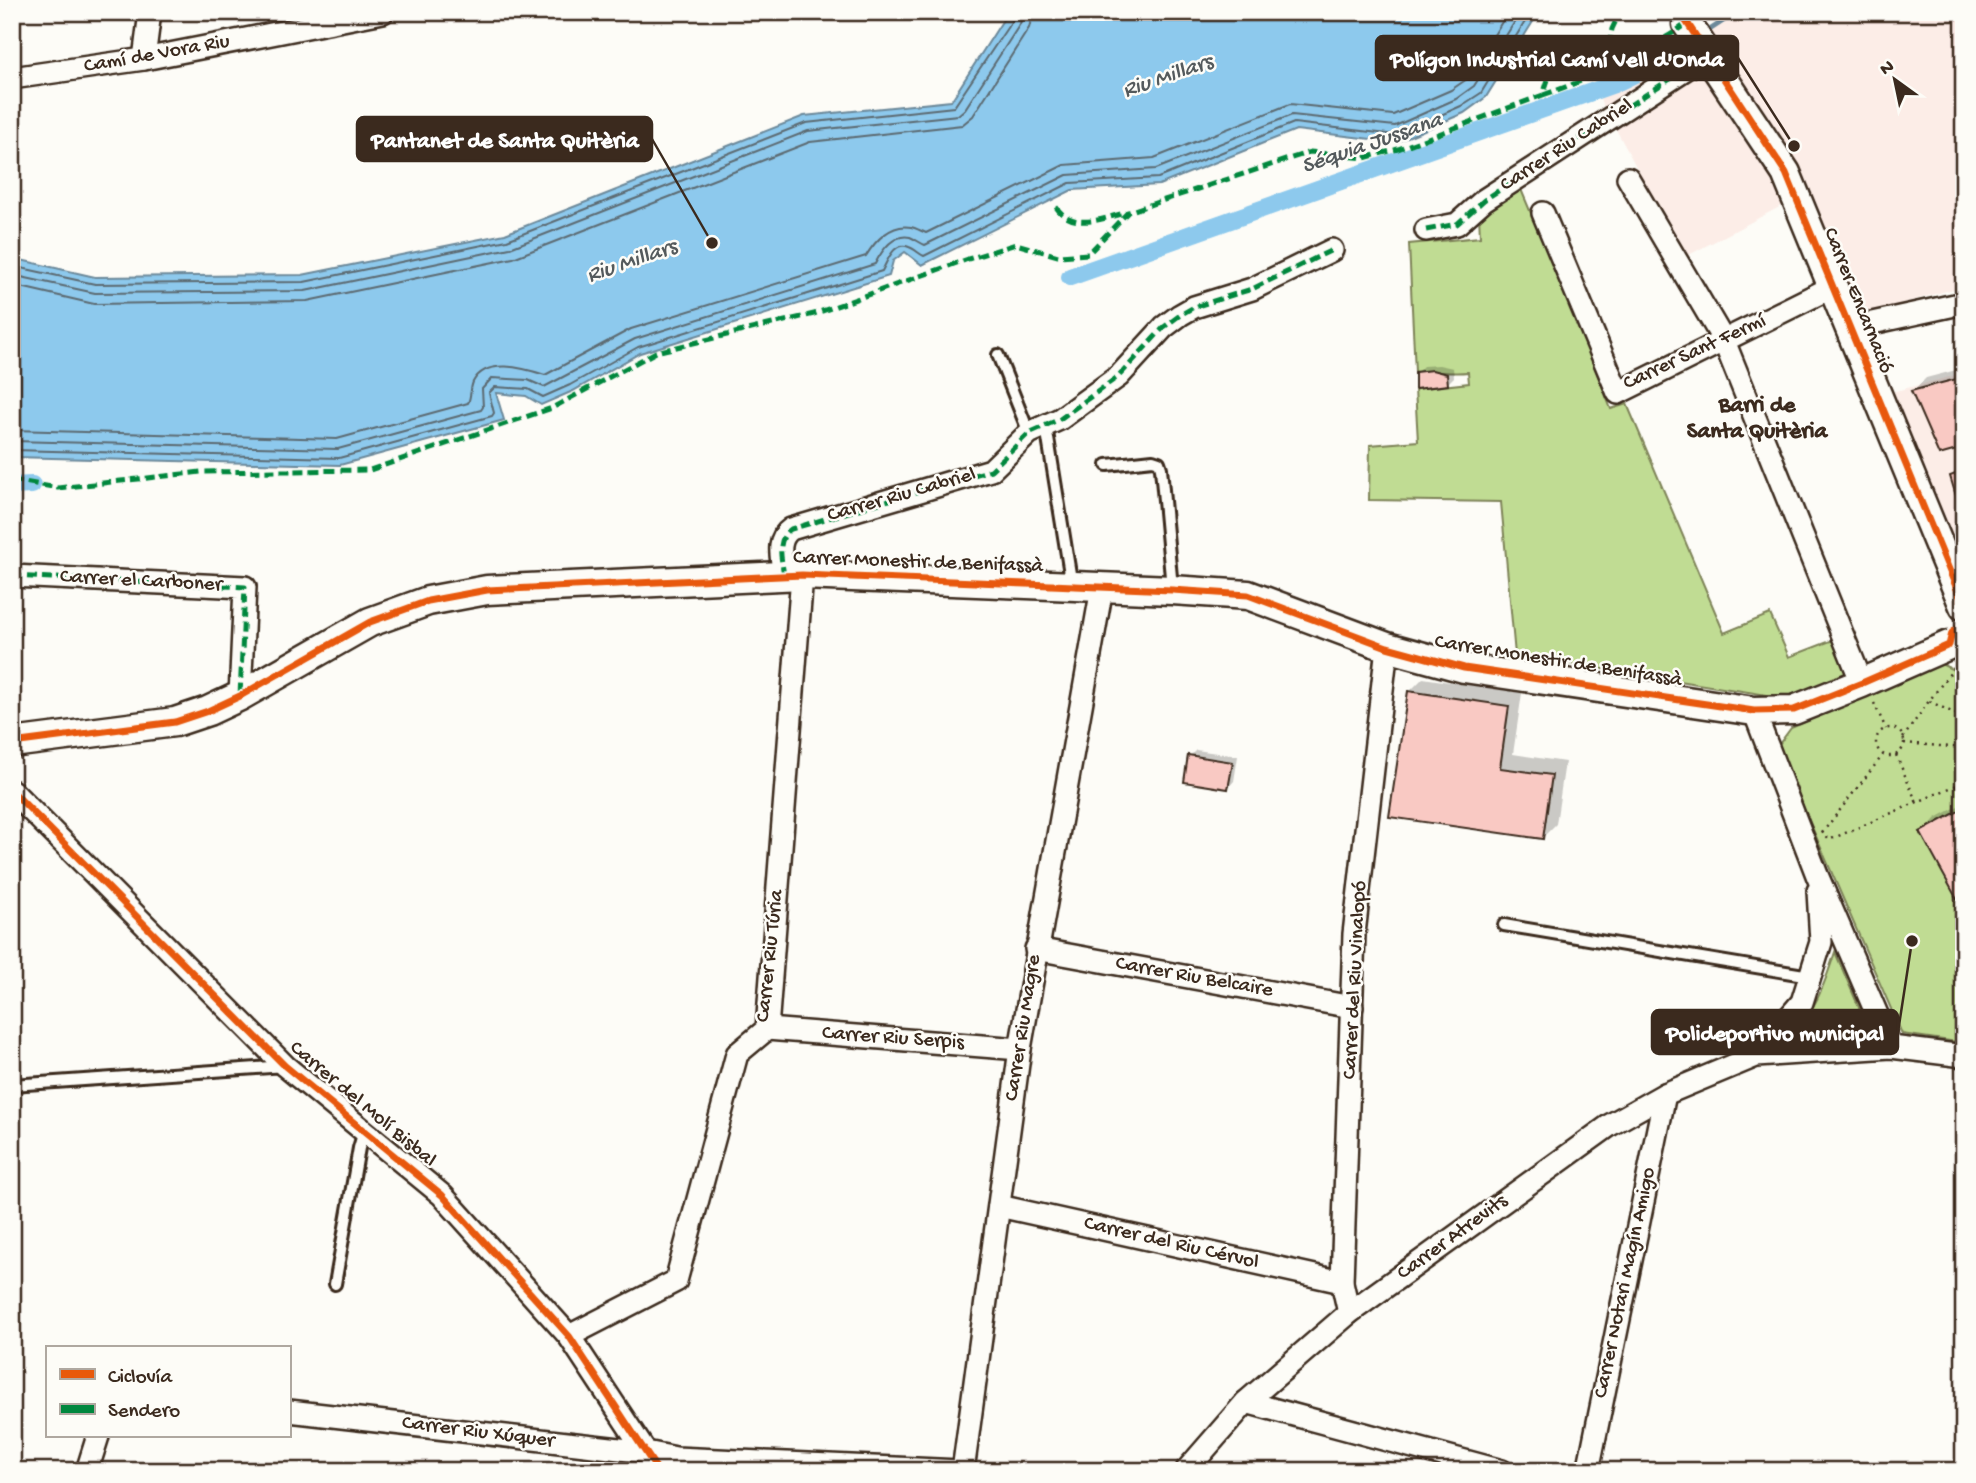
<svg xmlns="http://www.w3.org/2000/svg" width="1976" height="1483" viewBox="0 0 1976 1483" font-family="'Gochi Hand',sans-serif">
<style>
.built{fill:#fcede7}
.green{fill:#c0dc93;stroke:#7e8358;stroke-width:2}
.water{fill:#8dc9ed;stroke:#6c899a;stroke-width:2}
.shadow{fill:#0003}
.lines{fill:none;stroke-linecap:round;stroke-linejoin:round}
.shore{stroke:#5c6a71;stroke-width:2}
.stream{stroke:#6c899a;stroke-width:5}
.canal{stroke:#8dc9ed;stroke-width:18}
.building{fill:#f9c9c3;stroke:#3b2a1e;stroke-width:2}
.lane-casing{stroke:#3b2a1e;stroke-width:16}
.street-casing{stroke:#3b2a1e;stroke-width:26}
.secondary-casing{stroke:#3b2a1e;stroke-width:33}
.path{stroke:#3b2a1e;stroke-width:2.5;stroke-dasharray:2 5;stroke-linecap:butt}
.lane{stroke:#fdfcf7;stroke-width:10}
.street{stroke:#fdfcf7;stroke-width:21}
.secondary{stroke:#fdfcf7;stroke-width:28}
.quiet{stroke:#00873e;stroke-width:5;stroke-dasharray:10 5;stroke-linecap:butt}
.cycleway-casing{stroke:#fdfcf7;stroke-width:11}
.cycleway{stroke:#e8590c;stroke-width:7}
.labels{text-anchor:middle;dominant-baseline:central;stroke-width:5;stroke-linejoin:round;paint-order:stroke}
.street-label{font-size:21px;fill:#3b2a1e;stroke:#fdfcf7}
.water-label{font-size:23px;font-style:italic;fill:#545a5c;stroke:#fdfcf7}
.neighbourhood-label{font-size:23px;font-weight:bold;fill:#3b2a1e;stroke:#fdfcf7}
.leader{fill:none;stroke:#3b2a1e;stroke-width:2.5}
.callout-dot{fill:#3b2a1e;stroke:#fdfcf7;stroke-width:2.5}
.callout{fill:#3b2a1e;stroke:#3b2a1e;stroke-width:2.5}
.callout-label{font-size:23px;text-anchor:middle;font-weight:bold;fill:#fff}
</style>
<rect width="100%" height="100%" fill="#fdfcf7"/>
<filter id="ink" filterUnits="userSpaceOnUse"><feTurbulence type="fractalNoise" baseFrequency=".0143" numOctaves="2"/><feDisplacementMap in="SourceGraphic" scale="14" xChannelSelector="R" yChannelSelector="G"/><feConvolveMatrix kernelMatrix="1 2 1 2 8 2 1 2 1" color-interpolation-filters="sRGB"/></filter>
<g filter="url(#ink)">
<!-- built -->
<g class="built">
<polygon points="1742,12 1964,12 1964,286 1861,315 1806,193 1685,257 1599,98"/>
<polygon points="1964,373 1964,565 1892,392"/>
</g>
<!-- green -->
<g class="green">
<path d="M 1520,187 L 1578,325 L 1611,409 L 1627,404 L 1724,633 L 1770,614 L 1789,657 L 1833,640 L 1847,674 L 1786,698 L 1515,655 L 1501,502 L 1369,500 L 1370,445 L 1418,441 L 1415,389 L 1469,383 L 1468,372 C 1449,374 1433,370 1415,372 L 1409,244 L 1480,237 L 1479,214 Z"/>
<polygon points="1939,663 1964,675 1964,1043 1902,1034 1777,747 1791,728"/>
<path d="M 1835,952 L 1861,1012 L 1861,1021 C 1846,1040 1812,1038 1789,1041 C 1815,1010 1823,989 1835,952 Z"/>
</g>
<!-- water -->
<polygon class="water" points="1008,12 1539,12 1486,97 1464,113 1396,142 1296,130 1159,185 1072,190 922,265 905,252 893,261 889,276 640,353 573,391 541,405 526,396 496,393 504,420 340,465 12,457 12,258 95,277 302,275 505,234 804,116 951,101"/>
<!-- shadow -->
<g class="shadow">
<polygon points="1439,365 1453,368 1454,377 1447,384 1416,373 1423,366"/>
<polygon points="1964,368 1964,447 1913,391 1926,378"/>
<polygon points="1964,464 1964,516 1951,476"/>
<polygon points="1423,678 1522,693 1513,754 1565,762 1556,824 1542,838 1409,692"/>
<polygon points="1196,750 1238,756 1234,781 1228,788 1190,756"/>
<polygon points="1964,803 1964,908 1923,832 1936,818"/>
</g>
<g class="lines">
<!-- shore -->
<g class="shore">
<polyline points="12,266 95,284 304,282 507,240 806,123 954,107 1013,19 1014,12"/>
<polyline points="12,275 95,293 305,291 510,248 808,131 958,115 965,109 1020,24 1023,12"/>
<polyline points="12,285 94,304 307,301 513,258 810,142 962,125 973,116 1029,28 1033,12"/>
<path d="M 12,430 L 337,439 L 468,403 C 471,397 470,389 473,382 C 486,357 524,368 545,375 L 631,329 L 866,256 C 875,241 891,223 911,227 C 916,228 921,231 926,233 L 1064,165 L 1154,158 L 1290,104 L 1393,115 L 1451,90 L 1467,79 L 1508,12"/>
<path d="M 12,441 L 338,449 L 481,410 L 483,407 L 482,389 L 492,378 L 528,380 L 544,387 L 635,339 L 875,264 C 881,252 892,233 910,237 C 915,239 920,243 925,245 L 1067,175 L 1156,169 L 1292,115 L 1395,126 L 1456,99 L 1474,86 L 1521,12"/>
<path d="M 12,450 L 339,458 L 492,416 L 494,413 L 489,393 L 495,387 L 528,389 L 543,397 L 570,385 L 638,347 L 882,271 C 887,262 894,240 909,247 C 915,249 919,254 924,256 L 1070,183 L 1158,178 L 1294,123 L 1396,135 L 1461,106 L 1481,93 L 1531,12"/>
</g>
<!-- stream -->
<polyline class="stream" points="1705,33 1737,12"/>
<!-- canal -->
<g class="canal">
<polyline points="1070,277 1614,84 1662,61 1686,45"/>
<polyline points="12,486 32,485"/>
</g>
</g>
<!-- building -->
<g class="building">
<polygon points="1432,370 1447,374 1448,385 1415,389 1415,372"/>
<polygon points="1964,377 1964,448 1939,455 1911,391"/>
<polygon points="1964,471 1964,522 1950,476"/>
<polygon points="1408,691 1509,706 1500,768 1552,775 1543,839 1389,817"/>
<polygon points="1188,755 1233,762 1228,789 1184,782"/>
<polygon points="1964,808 1964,912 1920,832"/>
</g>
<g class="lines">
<!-- lane casing -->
<g class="lane-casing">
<g id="lane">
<polyline points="998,355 1029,433"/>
<polyline points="1046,426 1072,586"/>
<polyline points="1107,465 1153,460 1159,462 1161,468 1172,588"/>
<polyline points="1504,925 1810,976"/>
<polyline points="12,1085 285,1066"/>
<polyline points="335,1284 359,1148 364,1131"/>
</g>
</g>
<!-- street casing -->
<g class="street-casing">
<g id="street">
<polyline points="144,59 150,12"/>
<polyline points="12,78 144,59 383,12"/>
<polyline points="1628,178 1724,341 1862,683"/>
<polyline points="1543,213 1618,393 1832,287"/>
<polyline points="1426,230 1457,224 1484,200 1707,55"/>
<polyline points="1849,328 1964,303"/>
<polyline points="12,576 245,587 240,696"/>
<path d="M 784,576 C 782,559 775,540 791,529 L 991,470 L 1029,433 L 1060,419 L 1119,376 L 1164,327 L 1180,315 L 1194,307 L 1252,289 L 1332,250"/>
<polyline points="1754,711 1817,875 1891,1047"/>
<polyline points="12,791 285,1066 442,1195 569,1336 658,1471"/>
<polyline points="1036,949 1352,1007"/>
<polyline points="767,1029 1020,1049"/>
<polyline points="1756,1056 1802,1002 1821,942 1818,891"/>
<polyline points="999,1206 1342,1282"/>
<polyline points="1349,1313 1342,1282 1354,934 1387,647"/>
<polyline points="569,1336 676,1281 737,1054 767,1029 802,575"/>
<polyline points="1246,1402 1502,1471"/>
<polyline points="289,1411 646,1452 676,1458 960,1471"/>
<polyline points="87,1471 98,1436"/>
<polyline points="963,1471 1020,1049 1102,588"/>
<polyline points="1186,1471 1246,1402 1349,1313 1610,1125 1665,1094 1756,1056 1891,1047 1964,1056"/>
<polyline points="1588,1471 1665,1094"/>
</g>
</g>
<!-- secondary casing -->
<g class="secondary-casing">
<g id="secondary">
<polyline points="1687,24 1786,173 1964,606"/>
<polyline points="12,743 175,722 208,711 240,696 370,622 428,601 487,590 802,575 1172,590 1248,595 1387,647 1464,668 1754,711 1794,710 1862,683 1949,645"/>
</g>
</g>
<!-- path -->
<g class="path">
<polyline points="1954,668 1929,701 1964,718"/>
<polyline points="1874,703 1886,729"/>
<circle cx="1890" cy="742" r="14"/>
<polyline points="1903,738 1929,701"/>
<polyline points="1904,743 1964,748"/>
<polyline points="1896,755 1917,803"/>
<polyline points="1822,832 1829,840 1964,782"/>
<polyline points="1822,833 1883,755"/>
</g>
<!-- lane -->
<use href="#lane" class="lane"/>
<!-- street -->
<use href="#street" class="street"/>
<!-- secondary -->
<use href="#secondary" class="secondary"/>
<!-- quiet -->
<g class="quiet">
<polyline points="1609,46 1612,29 1620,12"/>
<path d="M 1543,95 C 1584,81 1621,65 1658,42 C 1673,33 1686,26 1697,12"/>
<path d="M 1056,207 C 1073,232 1104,218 1128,212"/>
<polyline points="1426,230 1457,224 1484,200 1707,55"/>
<path d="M 12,480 L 58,488 L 201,472 L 370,470 L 552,408 L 656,352 L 814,314 L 968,259 L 1016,244 L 1058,256 L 1088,254 L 1128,212 L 1310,152 L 1364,158 L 1398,149 L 1543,95 L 1558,49 C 1596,40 1596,33 1624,63"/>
<polyline points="12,576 245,587 240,696"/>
<path d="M 784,576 C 782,559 775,540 791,529 L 991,470 L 1029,433 L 1060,419 L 1119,376 L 1164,327 L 1180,315 L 1194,307 L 1252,289 L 1332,250"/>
</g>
<!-- cycleway casing -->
<g class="cycleway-casing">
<g id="cycleway">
<polyline points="1680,12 1786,173 1964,606"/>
<polyline points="12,743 175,722 208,711 240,696 370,622 428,601 487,590 802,575 1172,590 1248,595 1387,647 1464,668 1754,711 1794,710 1862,683 1949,645 1952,633 1964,623"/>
<polyline points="12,791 285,1066 442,1195 569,1336 658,1471"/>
</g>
</g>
<!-- cycleway -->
<use href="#cycleway" class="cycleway"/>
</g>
</g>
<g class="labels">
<!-- street labels -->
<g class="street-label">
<text transform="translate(157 55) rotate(-10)">Camí de Vora Riu</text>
<text transform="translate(1567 146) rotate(-33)">Carrer Riu Cabriel</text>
<text transform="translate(1857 301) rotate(68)">Carrer Encarnació</text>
<text transform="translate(1695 353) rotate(-25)">Carrer Sant Fermí</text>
<text transform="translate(902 496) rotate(-16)">Carrer Riu Cabriel</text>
<text transform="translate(918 563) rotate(2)">Carrer Monestir de Benifassà</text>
<text transform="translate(141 582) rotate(3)">Carrer el Carboner</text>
<text transform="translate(1558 662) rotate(9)">Carrer Monestir de Benifassà</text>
<text transform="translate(771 956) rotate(-84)">Carrer Riu Túria</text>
<text transform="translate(1194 978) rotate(10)">Carrer Riu Belcaire</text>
<text transform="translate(1356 980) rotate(-87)">Carrer del Riu Vinalopó</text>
<text transform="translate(1024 1028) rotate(-81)">Carrer Riu Magre</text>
<text transform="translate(893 1039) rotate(4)">Carrer Riu Serpis</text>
<text transform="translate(362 1105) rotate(40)">Carrer del Molí Bisbal</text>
<text transform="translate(1453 1238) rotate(-36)">Carrer Atrevits</text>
<text transform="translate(1171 1244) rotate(13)">Carrer del Riu Cérvol</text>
<text transform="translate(1626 1283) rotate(-78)">Carrer Notari Magín Amigo</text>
<text transform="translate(478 1433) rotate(7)">Carrer Riu Xúquer</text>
</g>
<!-- water labels -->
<g class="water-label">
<text transform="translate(1168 77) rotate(-19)">Riu Millars</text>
<text transform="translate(1372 144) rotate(-19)">Séquia Jussana</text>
<text transform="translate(632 262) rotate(-19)">Riu Millars</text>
</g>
<!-- neighbourhood labels -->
<g class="neighbourhood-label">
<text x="1757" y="406">Barri de<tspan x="1757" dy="26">Santa Quitèria</tspan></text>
</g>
</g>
<!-- callouts -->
<path class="leader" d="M1794 146L1738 58M712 243L652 139M1912 941L1898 1032"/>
<g class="callout-dot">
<circle cx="1794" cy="146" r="7"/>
<circle cx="712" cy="243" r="7"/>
<circle cx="1912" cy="941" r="7"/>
</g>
<g class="callout">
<rect x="1376" y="36" width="362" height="44" rx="7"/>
<rect x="357" y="117" width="295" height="44" rx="7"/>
<rect x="1652" y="1010" width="246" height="44" rx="7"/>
</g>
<g class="callout-label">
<text x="1557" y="66">Polígon Industrial Camí Vell d'Onda</text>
<text x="505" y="147">Pantanet de Santa Quitèria</text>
<text x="1775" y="1040">Polideportivo municipal</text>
</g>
<!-- margin -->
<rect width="1976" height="1483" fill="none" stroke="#fdfcf7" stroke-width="42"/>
<rect x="21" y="21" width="1934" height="1441" fill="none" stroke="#3b2a1e" stroke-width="2.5" filter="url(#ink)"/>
<!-- legend -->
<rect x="46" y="1346" width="245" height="91" fill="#fdfcf7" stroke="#afa8a0" stroke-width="2"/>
<rect x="60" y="1369" width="35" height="10" fill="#e8590c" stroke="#afa8a0" stroke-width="2"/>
<text x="108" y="1382" font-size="21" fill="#3b2a1e">Ciclovía</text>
<rect x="60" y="1404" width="35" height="10" fill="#00873e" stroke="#afa8a0" stroke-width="2"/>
<text x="108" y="1416" font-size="21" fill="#3b2a1e">Sendero</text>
<!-- north arrow -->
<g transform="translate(1895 80) rotate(327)" stroke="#fdfcf7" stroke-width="5" paint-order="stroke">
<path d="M0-5L12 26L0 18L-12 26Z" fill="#3b2a1e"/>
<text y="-10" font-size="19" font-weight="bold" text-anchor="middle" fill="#3b2a1e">N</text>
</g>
</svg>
